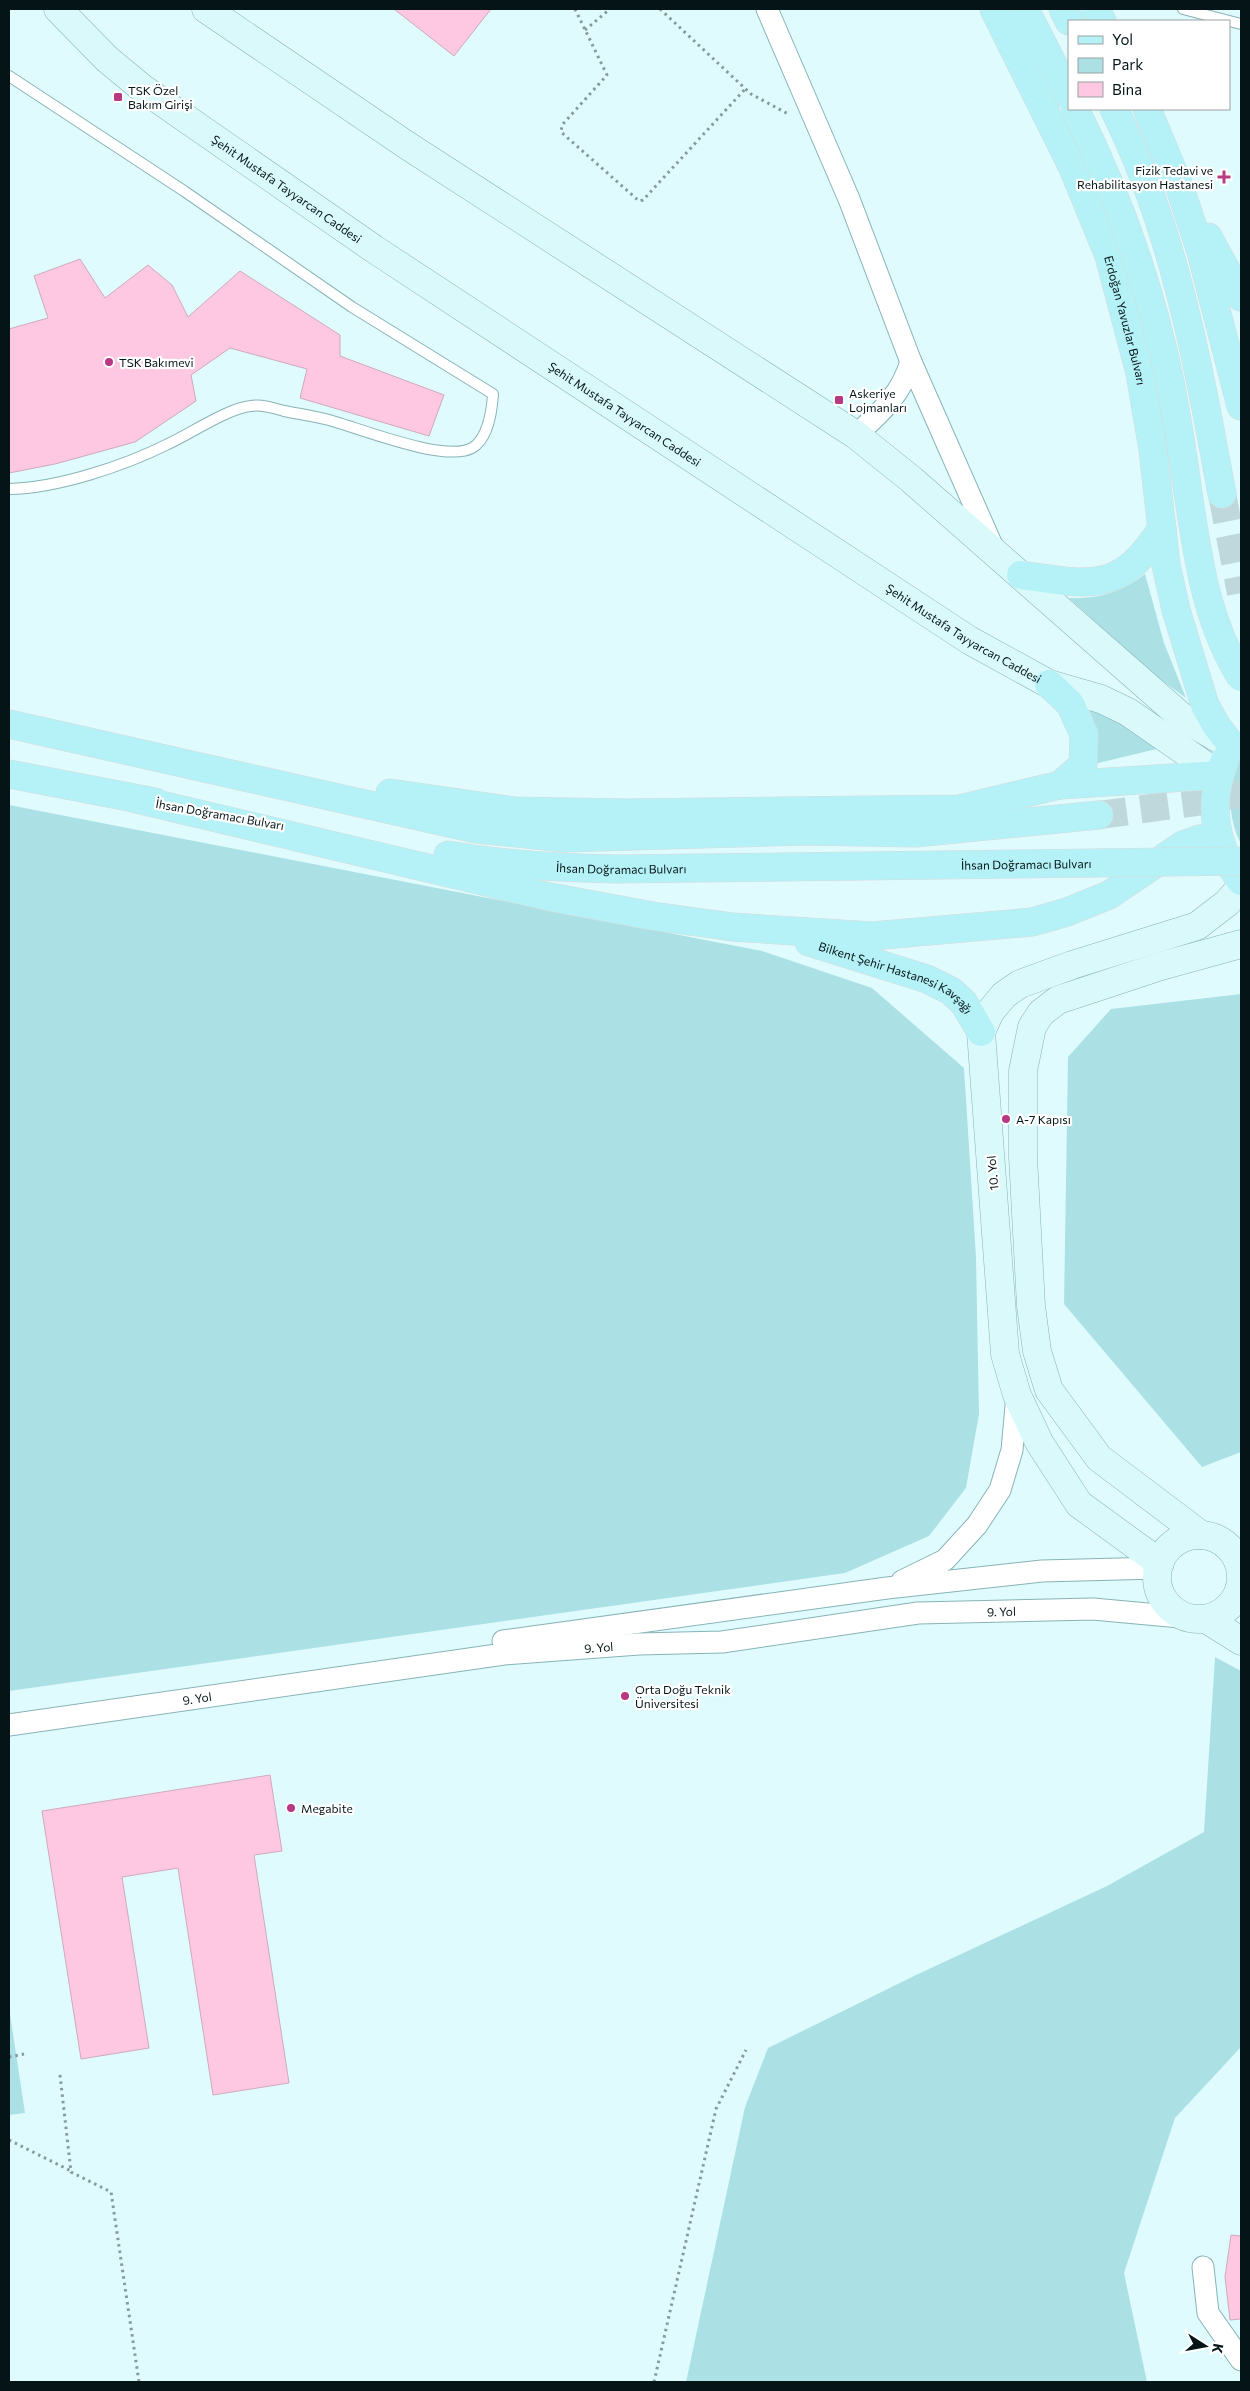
<svg xmlns="http://www.w3.org/2000/svg" width="1250" height="2391" viewBox="0 0 1250 2391" font-family="Commissioner,sans-serif">
<style>
.green{fill:#abe1e5}
.building{fill:#ffc8e2;stroke:#ceaaba}
.lines{fill:none;stroke-linecap:round;stroke-linejoin:round}
.primary-tunnel{stroke:#bfd8db;stroke-width:28;stroke-dasharray:28 14;stroke-linecap:butt}
.lane-casing{stroke:#87b3b7;stroke-width:12}
.street-casing{stroke:#87b3b7;stroke-width:23}
.secondary-casing{stroke:#87b3b7;stroke-width:29}
.primary-casing{stroke:#d7dada;stroke-width:29}
.path{stroke:#849a9d;stroke-width:3;stroke-dasharray:2.5 4;stroke-linecap:butt}
.lane{stroke:#fff;stroke-width:10}
.street{stroke:#fff;stroke-width:21}
.secondary{stroke:#daf9fb;stroke-width:28}
.primary{stroke:#b5f2f7;stroke-width:28}
.primary-bridge-casing{stroke:#d7dada;stroke-width:29;stroke-linecap:butt}
.primary-bridge{stroke:#b5f2f7;stroke-width:28}
.poi-dot{fill:#b93883;stroke:#fff;stroke-width:2}
.labels{text-anchor:middle;dominant-baseline:central;stroke-width:4.5;stroke-linejoin:round;paint-order:stroke}
.poi-label{font-size:12px;fill:#051517;stroke:#fff;text-anchor:start}
.street-label{font-size:12px;fill:#051517;stroke:#fff}
</style>
<rect width="100%" height="100%" fill="#e0fbfe"/>
<!-- green -->
<g class="green">
<path d="M 1145,574 L 1164,643 L 1186,698 L 1152,673 L 1069,598 C 1099,599 1122,592 1145,574 Z"/>
<path d="M 1086,703 L 1165,747 L 1094,764 C 1103,743 1095,722 1086,703 Z"/>
<path d="M 1241,757 L 1241,844 C 1227,816 1227,784 1241,757 Z"/>
<polygon points="9,805 762,951 872,988 964,1068 976,1257 979,1414 966,1488 929,1536 845,1573 9,1691"/>
<polygon points="1241,994 1241,1452 1202,1467 1064,1304 1068,1057 1111,1009"/>
<polygon points="1215,1657 1241,1671 1241,2047 1175,2118 1124,2273 1147,2382 686,2382 745,2107 768,2048 916,1975 1107,1886 1204,1832"/>
<polygon points="9,2007 25,2113 9,2115"/>
</g>
<!-- building -->
<g class="building">
<polygon points="394,9 491,9 454,56"/>
<polygon points="80,259 105,298 148,265 172,285 188,317 240,271 340,335 340,356 444,395 429,436 300,398 307,369 230,348 191,375 196,401 135,442 55,464 9,473 9,329 48,318 34,276"/>
<polygon points="270,1775 282,1851 254,1855 289,2083 213,2095 178,1868 122,1877 149,2048 81,2059 42,1811"/>
<polygon points="1231,2235 1241,2236 1241,2319 1230,2320 1225,2277"/>
</g>
<g class="lines">
<!-- primary-tunnel -->
<g class="primary-tunnel">
<polyline points="1222,494 1241,593"/>
<polyline points="1099,815 1196,802 1241,793"/>
</g>
<!-- lane casing -->
<g class="lane-casing">
<g id="lane">
<polyline points="1183,9 1241,24"/>
<path d="M 9,76 L 184,191 L 352,307 L 493,394 C 492,410 488,439 472,448 C 445,463 359,428 329,420 C 314,416 299,414 284,411 C 274,408 261,404 251,406 C 228,408 190,434 168,444 C 124,466 58,488 9,489"/>
<polyline points="1223,1543 1241,1544"/>
<polyline points="1240,1583 1241,1583"/>
</g>
</g>
<!-- street casing -->
<g class="street-casing">
<g id="street">
<polyline points="767,9 849,199 911,362 994,550"/>
<path d="M 856,435 C 882,411 900,396 911,362"/>
<polyline points="902,1581 945,1560 977,1525 1000,1490 1012,1450 1017,1395"/>
<polyline points="503,1641 887,1588 1042,1571 1158,1568"/>
<path id="s1" d="M 9,1725 L 504,1654 L 639,1644 L 722,1642 L 918,1613 L 1093,1609 L 1191,1618"/>
<polyline points="1203,2267 1208,2313 1241,2360"/>
</g>
</g>
<!-- secondary casing -->
<g class="secondary-casing">
<g id="secondary">
<path id="s2" d="M 58,9 L 107,59 L 142,88 L 374,249 L 969,640 L 1049,684 L 1101,699 L 1128,712 L 1219,775"/>
<polyline points="206,9 408,146 856,435 912,480 1183,718 1233,747"/>
<polyline points="1201,1535 1099,1458 1049,1390 1037,1351 1031,1306 1023,1157 1023,1071 1032,1027 1041,1013 1058,1000 1161,966 1241,944"/>
<circle cx="1199" cy="1577" r="42"/>
<polyline points="1160,1563 1079,1504 1039,1442 1017,1395 1005,1354 981,1032 990,1012 1004,995 1020,984 1072,965 1197,926 1227,903 1241,887"/>
<polyline points="1206,1619 1241,1641"/>
</g>
</g>
<!-- primary casing -->
<g class="primary-casing">
<g id="primary">
<path id="s3" d="M 994,9 L 1073,168 L 1109,256 L 1140,373 L 1153,450 L 1166,565 L 1176,610 L 1205,705 L 1216,725 L 1233,747"/>
<polyline points="1025,9 1069,96"/>
<polyline points="1063,9 1069,21"/>
<polyline points="1095,9 1102,21"/>
<path d="M 1114,109 C 1174,229 1198,363 1222,494"/>
<polyline points="1147,109 1180,188 1201,252 1241,406"/>
<polyline points="1208,237 1241,297"/>
<path d="M 1021,575 C 1091,585 1121,594 1162,528"/>
<polyline points="9,724 476,829 564,838 807,831 915,833 1099,815"/>
<path d="M 1225,760 C 1208,802 1213,845 1241,881"/>
<polyline points="9,774 155,802"/>
<polyline points="1060,785 1219,775"/>
<polyline points="390,793 514,811 627,813 959,809 1060,785 1083,765 1084,734 1070,704 1049,684"/>
<polyline points="136,799 550,897 653,916 732,927 872,936 1032,922 1067,912 1109,895 1183,845 1200,839 1218,836"/>
<path id="s4" d="M 448,855 C 504,865 560,868 617,869 L 1096,863"/>
<path id="s5" d="M 809,942 L 927,979 L 951,991 L 964,1003 L 981,1032"/>
</g>
</g>
<!-- path -->
<g class="path">
<polyline points="575,9 607,75 562,125 561,132 639,201 643,200 746,88"/>
<polyline points="660,9 751,94 790,115"/>
<polyline points="585,30 610,9"/>
<polyline points="9,2057 24,2054"/>
<polyline points="60,2075 71,2172 111,2192 139,2382"/>
<polyline points="9,2140 71,2171"/>
<polyline points="654,2382 716,2109 746,2050"/>
</g>
<!-- lane -->
<use href="#lane" class="lane"/>
<!-- street -->
<use href="#street" class="street"/>
<!-- secondary -->
<use href="#secondary" class="secondary"/>
<!-- primary -->
<use href="#primary" class="primary"/>
<!-- primary-bridge casing -->
<g class="primary-bridge-casing">
<g id="primary-bridge">
<path d="M 1075,109 C 1118,195 1150,286 1170,381 C 1177,418 1183,455 1188,493 C 1198,558 1206,621 1241,677"/>
<polyline points="1096,863 1241,861"/>
</g>
</g>
<!-- primary-bridge -->
<use href="#primary-bridge" class="primary-bridge"/>
</g>
<!-- markers -->
<g class="poi-dot">
<rect x="113" y="92" width="10" height="10" rx="2.5"/>
<path d="M1221.5 169.5h5v5h5v5h-5v5h-5v-5h-5v-5h5z"/>
<circle cx="109" cy="362" r="5"/>
<rect x="834" y="395" width="10" height="10" rx="2.5"/>
<circle cx="1006" cy="1119" r="5"/>
<circle cx="625" cy="1696" r="5"/>
<circle cx="291" cy="1808" r="5"/>
</g>
<g class="labels">
<!-- poi labels -->
<g class="poi-label">
<text x="128" y="90">TSK Özel<tspan x="128" dy="14">Bakım Girişi</tspan></text>
<text x="1213" y="170" text-anchor="end">Fizik Tedavi ve<tspan x="1213" dy="14">Rehabilitasyon Hastanesi</tspan></text>
<text x="119" y="362">TSK Bakımevi</text>
<text x="849" y="393">Askeriye<tspan x="849" dy="14">Lojmanları</tspan></text>
<text x="1016" y="1119">A-7 Kapısı</text>
<text x="635" y="1689">Orta Doğu Teknik<tspan x="635" dy="14">Üniversitesi</tspan></text>
<text x="301" y="1808">Megabite</text>
</g>
<!-- street labels -->
<g class="street-label">
<text stroke="none"><textPath href="#s2" startOffset="292">Şehit Mustafa Tayyarcan Caddesi</textPath></text>
<text stroke="none"><textPath href="#s3" startOffset="339">Erdoğan Yavuzlar Bulvarı</textPath></text>
<text stroke="none"><textPath href="#s2" startOffset="698">Şehit Mustafa Tayyarcan Caddesi</textPath></text>
<text stroke="none"><textPath href="#s2" startOffset="1102">Şehit Mustafa Tayyarcan Caddesi</textPath></text>
<text transform="translate(220 814) rotate(10)">İhsan Doğramacı Bulvarı</text>
<text stroke="none"><textPath href="#s4" startOffset="579">İhsan Doğramacı Bulvarı</textPath></text>
<text stroke="none"><textPath href="#s4" startOffset="174">İhsan Doğramacı Bulvarı</textPath></text>
<text stroke="none"><textPath href="#s5" startOffset="95">Bilkent Şehir Hastanesi Kavşağı</textPath></text>
<text transform="translate(992 1173) rotate(-95)">10. Yol</text>
<text stroke="none"><textPath href="#s1" startOffset="1000">9. Yol</textPath></text>
<text stroke="none"><textPath href="#s1" startOffset="595">9. Yol</textPath></text>
<text stroke="none"><textPath href="#s1" startOffset="190">9. Yol</textPath></text>
</g>
</g>
<!-- border -->
<rect width="1250" height="2391" fill="none" stroke="#051517" stroke-width="20"/>
<!-- legend -->
<rect x="1068" y="20" width="162" height="90" fill="#ffffff" stroke="#9ba1a2"/>
<rect x="1078" y="36" width="25" height="8" fill="#b5f2f7" stroke="#9ba1a2"/>
<text x="1112" y="45" font-size="15" fill="#051517">Yol</text>
<rect x="1078" y="58" width="25" height="15" fill="#abe1e5" stroke="#9ba1a2"/>
<text x="1112" y="70" font-size="15" fill="#051517">Park</text>
<rect x="1078" y="82" width="25" height="15" fill="#ffc8e2" stroke="#9ba1a2"/>
<text x="1112" y="95" font-size="15" fill="#051517">Bina</text>
<!-- north arrow -->
<g transform="translate(1205 2346) rotate(101)" stroke="#ffffff" stroke-width="4" paint-order="stroke">
<path d="M0-4L9 19L0 12L-9 19Z" fill="#051517"/>
<text y="-8" font-size="14" font-weight="bold" text-anchor="middle" fill="#051517">K</text>
</g>
</svg>
